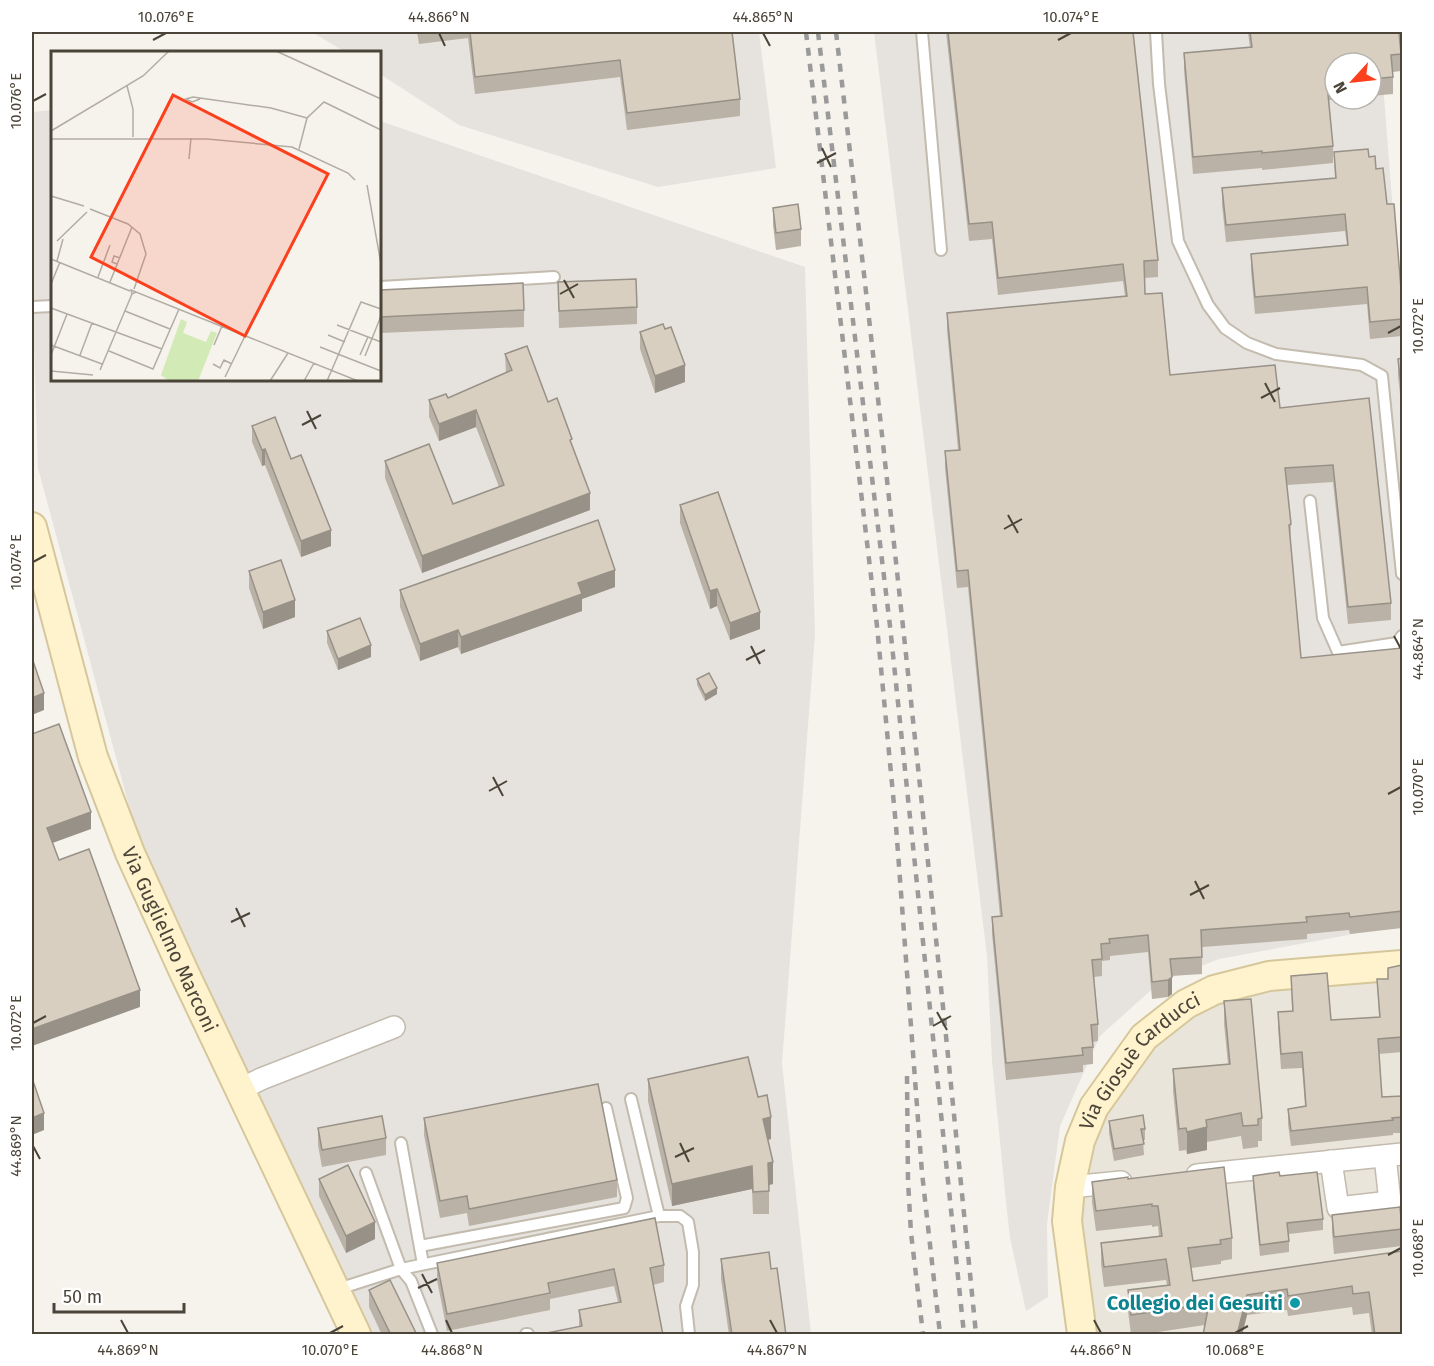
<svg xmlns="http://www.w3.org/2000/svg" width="1434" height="1366" viewBox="0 0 1434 1366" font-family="'Fira Sans',sans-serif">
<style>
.residential{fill:#eae5da}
.industrial{fill:#e6e2dd;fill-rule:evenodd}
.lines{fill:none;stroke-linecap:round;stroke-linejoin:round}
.lane-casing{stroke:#c2bbae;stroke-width:14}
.street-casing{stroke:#c2bbae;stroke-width:24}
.secondary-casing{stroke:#d6c79b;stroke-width:32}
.lane{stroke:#fff;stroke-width:10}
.street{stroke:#fff;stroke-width:21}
.secondary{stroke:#fff3cd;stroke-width:28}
.rail{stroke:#9a9a9a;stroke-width:4.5;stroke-dasharray:8 8;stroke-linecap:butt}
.wall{fill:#bab2a6}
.shaded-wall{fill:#979187}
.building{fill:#d8cfc1;stroke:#979187;stroke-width:1.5}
.ticks{fill:none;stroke:#4b4439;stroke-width:2}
.culture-dot{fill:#0f9aa8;stroke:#fff;stroke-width:2}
.labels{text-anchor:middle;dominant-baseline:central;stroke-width:5;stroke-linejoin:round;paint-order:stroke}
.street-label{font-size:20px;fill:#4b4439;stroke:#fff}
.culture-label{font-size:20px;font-weight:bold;fill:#0d838f;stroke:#fff;text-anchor:end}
.inset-road{fill:none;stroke:#b2ada4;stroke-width:1.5}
.view{fill:#fc3f1d;fill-opacity:0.15;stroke:#fc3f1d;stroke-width:3}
.inset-edge{fill:none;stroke:#4b4439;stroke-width:3}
.neatline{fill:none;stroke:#4b4439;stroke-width:2}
.ticks-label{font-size:15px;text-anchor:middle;fill:#4b4439}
</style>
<rect width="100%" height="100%" fill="#f6f3ec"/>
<!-- residential -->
<polygon class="residential" points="1402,955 1402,1334 1073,1334 1060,1187 1089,1123 1203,982"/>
<!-- industrial -->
<g class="industrial">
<polygon points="312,32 759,32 776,168 658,187 459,125 380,74 380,52 345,52"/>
<path d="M 874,32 L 1379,32 L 1402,328 L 1402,925 L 1219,959 L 1160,982 L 1100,1036 L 1060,1126 L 1047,1224 L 1048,1297 L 1026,1311 L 1010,1238 L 1006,1202 L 992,1061 L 987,956 ZM 1335,63 L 1371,63 L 1371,99 L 1335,99 Z"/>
<polygon points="52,110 52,380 380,380 380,121 805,267 815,635 782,1063 811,1334 357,1334 139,843 38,468 32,287 32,112"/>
</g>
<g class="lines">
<!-- lane casing -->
<g class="lane-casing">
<g id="lane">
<polyline points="922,32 941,250"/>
<polyline points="1156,32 1159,84 1178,241 1208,305 1225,328 1247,343 1276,354 1362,365 1382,376 1402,574"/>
<polyline points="380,287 554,277"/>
<polyline points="32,307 52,306"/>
<polyline points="1310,501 1323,618 1338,652 1397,643 1402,636"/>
<polyline points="631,1099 659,1216"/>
<polyline points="401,1143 423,1264"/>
<polyline points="366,1173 401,1269 659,1216 680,1216 688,1222 693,1252 693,1285 686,1306 689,1334"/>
<polyline points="420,1246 624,1208 627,1198 606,1108"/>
<polyline points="335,1290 401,1269 411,1281 432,1334"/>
<polyline points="526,1334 528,1334"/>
</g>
</g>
<!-- street casing -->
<g class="street-casing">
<g id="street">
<polyline points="239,1090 261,1079 394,1027"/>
<polyline points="1331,1161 1338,1208 1390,1202 1385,1156"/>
<polyline points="1197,1175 1402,1154"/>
<polyline points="1070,1187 1121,1182"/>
</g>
</g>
<!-- secondary casing -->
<g class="secondary-casing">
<g id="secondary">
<path id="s1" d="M 32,527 L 93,757 L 130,853 L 184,972 L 356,1334"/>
<path id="s2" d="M 1082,1334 L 1067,1221 L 1070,1187 L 1080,1141 L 1094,1107 L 1144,1037 L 1186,1004 L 1214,990 L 1269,976 L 1402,965"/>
</g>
</g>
<!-- lane -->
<use href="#lane" class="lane"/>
<!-- street -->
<use href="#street" class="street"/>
<!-- secondary -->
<use href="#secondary" class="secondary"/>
<!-- rail -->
<g class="rail">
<polyline points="806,32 877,626 896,826 922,1173 940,1334"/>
<polyline points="818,32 890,626 964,1334"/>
<path d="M 836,32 C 887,465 933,900 976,1334"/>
<polyline points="907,1076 908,1181 911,1233 923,1334"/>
</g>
</g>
<!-- wall -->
<g class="wall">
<polygon points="417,32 732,32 740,99 740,116 627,130 620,77 475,94 468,38 419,44"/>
<polygon points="946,32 1133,32 1158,260 1158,277 1145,278 1145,294 1170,375 1280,408 1369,398 1391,603 1391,620 1348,624 1333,482 1287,485 1291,524 1290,541 1301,658 1402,648 1402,928 1350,934 1349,930 1307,934 1307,939 1202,947 1202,974 1171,976 1172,994 1168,997 1152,999 1148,952 1110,956 1110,960 1102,961 1102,976 1094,977 1098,1024 1098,1041 1093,1042 1093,1064 1083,1065 1083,1072 1006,1080 992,934 992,917 1000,916 968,587 957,588 945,468 945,451 958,450 947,330 947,313 1125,296 1123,281 998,295 992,239 969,241"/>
<polygon points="1248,32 1399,32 1401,54 1401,71 1393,72 1393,94 1371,96 1371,63 1335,63 1335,99 1344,99 1329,100 1333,146 1333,163 1262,170 1262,168 1193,174 1184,70 1184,53 1250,48"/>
<polygon points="1334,152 1369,157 1376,169 1387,204 1402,301 1402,336 1370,339 1367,304 1255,314 1251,271 1251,254 1347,245 1345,231 1226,242 1222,205 1222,188 1335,178"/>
<polygon points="773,208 801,229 801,246 776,250 773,225"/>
<polygon points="558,282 637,307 637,324 559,328"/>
<polygon points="380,290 524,310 524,327 380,333"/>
<polygon points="640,332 685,382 655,393 640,349"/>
<polygon points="505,354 548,402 572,447 590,510 422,573 385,478 385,461 453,504 499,487 476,427 439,441 429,417 429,400 448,398 506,373"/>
<polygon points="1402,358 1402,412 1398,376 1398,359"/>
<polygon points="252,426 291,459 331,546 301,557 265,465 262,466 252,442"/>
<polygon points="680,505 760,629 730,640 717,606 710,609 680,523"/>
<polygon points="249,571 295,617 263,629 249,588"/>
<polygon points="615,587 582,599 582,611 461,654 458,647 420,661 400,607 400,590"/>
<polygon points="327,631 371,657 338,670 327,643"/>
<polygon points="697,679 717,694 705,701 697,685"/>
<polygon points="1402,965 1402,1052 1379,1054 1382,1097 1402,1096 1402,1133 1393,1133 1393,1135 1291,1146 1288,1124 1288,1109 1305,1106 1302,1068 1281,1069 1278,1027 1278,1012 1292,1011 1291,976 1331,1020 1379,1017 1377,979 1388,979 1388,968"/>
<polygon points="1224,1001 1262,1118 1262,1141 1258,1141 1258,1147 1243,1149 1241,1136 1207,1142 1207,1150 1187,1154 1186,1150 1179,1151 1173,1091 1173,1069 1228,1064 1224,1024"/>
<polygon points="648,1079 758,1097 771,1139 768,1140 773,1184 769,1185 769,1214 753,1214 752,1189 672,1206 648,1101"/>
<polygon points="424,1118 617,1180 617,1197 469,1226 467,1213 440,1218 424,1135"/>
<polygon points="1109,1121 1145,1129 1145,1140 1143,1140 1144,1155 1114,1161 1109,1133"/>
<polygon points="318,1128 386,1138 386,1155 322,1167 318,1145"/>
<polygon points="1253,1176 1280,1176 1323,1219 1323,1230 1289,1234 1289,1252 1260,1256 1253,1187"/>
<polygon points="319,1179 375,1239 346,1253 319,1196"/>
<polygon points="1128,1179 1232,1238 1232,1259 1221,1261 1221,1264 1191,1268 1193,1281 1402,1251 1402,1335 1372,1335 1369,1313 1353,1315 1352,1307 1288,1316 1287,1310 1247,1315 1242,1335 1203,1335 1205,1325 1138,1335 1131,1335 1128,1311 1128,1290 1167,1285 1166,1280 1104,1287 1101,1264 1101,1243 1159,1236 1158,1226 1152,1227 1152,1225 1096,1231 1092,1202 1092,1182"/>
<polygon points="1332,1215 1402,1226 1402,1246 1334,1254 1332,1232"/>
<polygon points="721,1259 771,1269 786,1335 729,1335 721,1279"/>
<polygon points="437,1263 664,1265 664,1282 653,1285 663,1335 579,1326 579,1310 618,1302 614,1286 550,1299 550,1310 447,1331 437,1280"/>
<polygon points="369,1290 417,1335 382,1335 369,1307"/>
</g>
<!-- shaded-wall -->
<g class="shaded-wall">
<polygon points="685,365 685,382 655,393 655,376"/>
<polygon points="476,410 476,427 439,441 439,424"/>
<polygon points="265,449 265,465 262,466 262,450"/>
<polygon points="590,493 590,510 422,573 422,556"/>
<polygon points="331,530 331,546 301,557 301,541"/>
<polygon points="615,570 615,587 582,599 582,611 461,654 461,637 578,583"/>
<polygon points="717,589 717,606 710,609 710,591"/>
<polygon points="295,600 295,617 263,629 263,612"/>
<polygon points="760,612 760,629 730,640 730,623"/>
<polygon points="458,630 458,647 420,661 420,644"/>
<polygon points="371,645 371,657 338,670 338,659"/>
<polygon points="717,688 717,694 705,701 705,695"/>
<polygon points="44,693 44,710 32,715 32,698"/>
<polygon points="91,812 91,829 47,845 47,828"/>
<polygon points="1172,977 1172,994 1168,997 1168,980"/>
<polygon points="140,990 140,1007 32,1046 32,1029"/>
<polygon points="44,1113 44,1130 32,1135 32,1118"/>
<polygon points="771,1117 771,1139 763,1141 763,1119"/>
<polygon points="1207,1127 1207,1150 1187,1154 1187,1132"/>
<polygon points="773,1162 773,1184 768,1185 768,1163"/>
<polygon points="752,1166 752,1189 672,1206 672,1184"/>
<polygon points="375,1222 375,1239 346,1253 346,1236"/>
<polygon points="1247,1295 1247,1315 1242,1335 1237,1335"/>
</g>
<!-- building -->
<g class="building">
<polygon points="470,32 732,32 740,99 627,113 620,60 475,77"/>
<polygon points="948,32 1133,32 1158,260 1144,261 1145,294 1162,293 1170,375 1275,365 1280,408 1369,398 1391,603 1348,607 1333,465 1285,468 1291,524 1289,525 1301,658 1402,648 1402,911 1350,917 1349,913 1306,917 1307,922 1201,930 1202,957 1170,959 1172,977 1168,980 1152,982 1148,935 1109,939 1110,943 1101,944 1102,959 1092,960 1098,1024 1091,1025 1093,1047 1082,1048 1083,1055 1006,1063 992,917 1002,916 968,570 957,571 945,451 960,450 947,313 1127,296 1123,264 998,278 992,222 969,224"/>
<polygon points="1250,32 1399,32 1401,54 1391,55 1393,77 1371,79 1371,63 1335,63 1335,83 1327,84 1333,146 1262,153 1262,151 1193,157 1184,53 1252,47"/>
<polygon points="1368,149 1369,157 1375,156 1376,169 1383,168 1387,204 1394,204 1402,301 1402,319 1370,322 1367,287 1255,297 1251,254 1348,245 1345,214 1226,225 1222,188 1336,178 1334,152"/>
<polygon points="798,204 801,229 776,233 773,208"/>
<polygon points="636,279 637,307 559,311 558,282"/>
<polygon points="523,283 524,310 380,317 380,290"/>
<polygon points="663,324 665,329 671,327 685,365 655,376 640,332"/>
<polygon points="527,346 548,402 557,398 572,439 570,440 590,493 422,556 385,461 429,444 453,504 504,485 476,410 439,424 429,400 446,394 448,398 512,370 505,354"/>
<polygon points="1402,358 1402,394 1398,359"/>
<polygon points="275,417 291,459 301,455 331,530 301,541 265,449 262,450 252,426"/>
<polygon points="718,492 760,612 730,623 717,589 710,591 680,505"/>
<polygon points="598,520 615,570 578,583 582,594 461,637 458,630 420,644 400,590"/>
<polygon points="281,560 295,600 263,612 249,571"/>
<polygon points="360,618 371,645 338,659 327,631"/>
<polygon points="32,658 44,693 32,698"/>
<polygon points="709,673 717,688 705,695 697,679"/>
<polygon points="59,724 91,812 47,828 59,860 89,849 140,990 32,1029 32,734"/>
<polygon points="1402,965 1402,1037 1378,1039 1382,1097 1402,1096 1402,1117 1392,1118 1393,1120 1291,1131 1288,1109 1306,1106 1302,1052 1281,1054 1278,1012 1293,1011 1291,976 1327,973 1331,1020 1380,1017 1377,979 1388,979 1388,968"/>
<polygon points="1251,999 1262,1118 1258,1119 1258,1125 1243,1126 1241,1113 1206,1120 1207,1127 1187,1132 1186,1128 1179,1129 1173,1069 1230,1064 1224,1001"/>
<polygon points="748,1057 758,1097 767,1095 771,1117 763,1119 773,1162 768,1163 769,1191 753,1192 752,1166 672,1184 648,1079"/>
<polygon points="32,1078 44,1113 32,1118"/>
<polygon points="598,1084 617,1180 469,1209 467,1196 440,1201 424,1118"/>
<polygon points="1143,1115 1145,1129 1141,1129 1144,1144 1114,1149 1109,1121"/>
<polygon points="382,1116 386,1138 322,1150 318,1128"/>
<polygon points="348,1165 375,1222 346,1236 319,1179"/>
<polygon points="1224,1167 1232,1238 1220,1240 1221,1244 1188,1248 1193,1281 1402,1251 1402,1335 1375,1335 1369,1292 1353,1294 1352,1286 1288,1296 1287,1289 1247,1295 1237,1335 1203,1335 1209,1304 1131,1315 1128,1290 1170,1285 1166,1259 1104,1267 1101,1243 1162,1236 1158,1206 1152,1206 1152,1204 1096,1211 1092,1182 1128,1177 1128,1179"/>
<polygon points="1279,1172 1280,1176 1317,1172 1323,1219 1287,1223 1289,1241 1260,1245 1253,1176"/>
<polygon points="1400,1207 1402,1229 1334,1237 1332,1215"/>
<polygon points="655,1218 664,1265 650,1268 663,1335 537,1335 582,1326 579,1310 621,1302 614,1269 548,1283 550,1293 447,1314 437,1263"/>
<polygon points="769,1252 771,1269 777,1268 786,1335 732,1335 721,1259"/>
<polygon points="390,1280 417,1335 391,1335 369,1290"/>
</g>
<!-- ticks -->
<path class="ticks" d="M 439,33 L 445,46M 763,33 L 770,46M 153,40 L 166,33M 1058,40 L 1071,33M 33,101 L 46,94M 822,148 L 831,167M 817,163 L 836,153M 564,280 L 574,298M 560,294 L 578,284M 1388,333 L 1401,326M 1265,383 L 1275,402M 1261,398 L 1280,388M 307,411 L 316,429M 302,425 L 321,415M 1008,515 L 1018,533M 1004,529 L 1022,519M 33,562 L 46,555M 1394,636 L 1401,649M 751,646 L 760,664M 746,660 L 765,650M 493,777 L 503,796M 489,791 L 507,781M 1388,794 L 1401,787M 1195,881 L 1204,899M 1190,895 L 1209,885M 236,908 L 245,927M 231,922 L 250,913M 937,1012 L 947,1030M 33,1023 L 46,1016M 933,1026 L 951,1016M 680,1143 L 689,1162M 33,1146 L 40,1159M 675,1157 L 694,1148M 1388,1255 L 1401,1248M 422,1274 L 432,1293M 418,1288 L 437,1279M 121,1320 L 128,1333M 446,1320 L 452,1333M 770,1320 L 777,1333M 1094,1320 L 1101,1333M 330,1333 L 343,1326M 1235,1333 L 1248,1326"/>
<!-- markers -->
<circle class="culture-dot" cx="1295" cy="1303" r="6"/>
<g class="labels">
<!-- street labels -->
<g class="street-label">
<text stroke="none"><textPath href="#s1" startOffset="436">Via Guglielmo Marconi</textPath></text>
<text stroke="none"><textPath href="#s2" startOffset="297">Via Giosuè Carducci</textPath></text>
</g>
<!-- culture labels -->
<g class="culture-label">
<text x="1283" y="1303">Collegio dei Gesuiti</text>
</g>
</g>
<!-- overview -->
<g transform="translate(51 51)">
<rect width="330" height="330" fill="#f6f3ec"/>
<path d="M 130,268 L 136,271 L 132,282 L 155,291 L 160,280 L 166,282 L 147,330 L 118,330 L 110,324 Z" fill="#d2eab5"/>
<path class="inset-road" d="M 225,0 L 330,48M 76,35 L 82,58 L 82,86M 149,48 L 141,51 L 135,48 L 142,46 L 220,57 L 256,67M 0,80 L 92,25 L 118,0M 0,88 L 156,88 L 241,96 L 297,122 L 304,129M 248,98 L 256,67 L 273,51 L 330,79M 138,108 L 140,87M 316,134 L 330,213M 0,145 L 33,155M 39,158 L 77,173 L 89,183 L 95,203 L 83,238M 6,190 L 36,161M 0,208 L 79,240M 6,210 L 12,188M 66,213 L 61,211 L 63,205 L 69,207M 47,226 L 59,194M 59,231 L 81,176M 0,233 L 9,211M 85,241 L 80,239 L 81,243 L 85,241 L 307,330M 0,257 L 111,298M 74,260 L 119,278M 286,274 L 330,291M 277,284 L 294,291M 0,294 L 51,313M 163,294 L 171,275M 269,296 L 330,320M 58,300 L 102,318 L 128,258M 0,304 L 16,263M 29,304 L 41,272M 309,304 L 317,286M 314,305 L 330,265M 162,313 L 169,317 L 173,309 L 181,313M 49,319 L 81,243M 0,320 L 42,324M 174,326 L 194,285M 219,330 L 237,302M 253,330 L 263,312M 276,330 L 310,251 L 330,258"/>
<path class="view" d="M 122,44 L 277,123 L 194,285 L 40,206 Z"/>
<rect width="330" height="330" class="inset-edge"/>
</g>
<!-- border -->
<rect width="1434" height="1366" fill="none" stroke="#ffffff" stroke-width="66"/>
<!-- north arrow -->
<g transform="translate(1353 81) rotate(243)"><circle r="28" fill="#ffffff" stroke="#b7b4b0" stroke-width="1.5"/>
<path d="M0-4.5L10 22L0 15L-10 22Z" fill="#fc3f1d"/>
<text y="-9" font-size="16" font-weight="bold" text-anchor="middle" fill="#4b4439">N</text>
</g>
<!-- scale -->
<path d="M54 1303v9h130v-9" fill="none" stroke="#4b4439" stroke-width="3"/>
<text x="63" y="1303" font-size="18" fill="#4b4439" stroke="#ffffff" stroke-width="4.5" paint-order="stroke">50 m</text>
<rect x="33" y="33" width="1368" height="1300" class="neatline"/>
<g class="ticks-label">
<text x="166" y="22">10.076°E</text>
<text x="439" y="22">44.866°N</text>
<text x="763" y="22">44.865°N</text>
<text x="1071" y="22">10.074°E</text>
<text transform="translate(16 101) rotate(-90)" y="5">10.076°E</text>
<text transform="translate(1418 326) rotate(-90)" y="5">10.072°E</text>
<text transform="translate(16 562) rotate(-90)" y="5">10.074°E</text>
<text transform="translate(1418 649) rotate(-90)" y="5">44.864°N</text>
<text transform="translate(1418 787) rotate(-90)" y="5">10.070°E</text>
<text transform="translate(16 1023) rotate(-90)" y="5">10.072°E</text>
<text transform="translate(16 1146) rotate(-90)" y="5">44.869°N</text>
<text transform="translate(1418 1248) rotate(-90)" y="5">10.068°E</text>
<text x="128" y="1355">44.869°N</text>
<text x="330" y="1355">10.070°E</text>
<text x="452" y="1355">44.868°N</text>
<text x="777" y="1355">44.867°N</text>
<text x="1101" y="1355">44.866°N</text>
<text x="1235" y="1355">10.068°E</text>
</g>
</svg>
